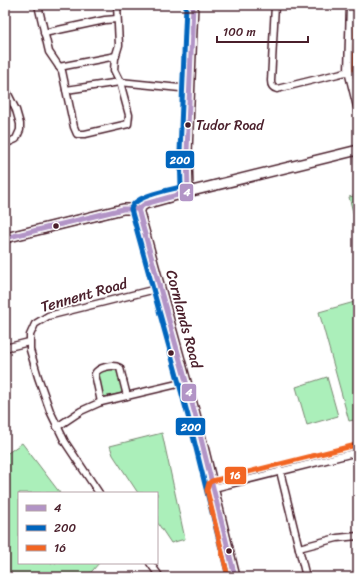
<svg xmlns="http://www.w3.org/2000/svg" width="363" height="582" viewBox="0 0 363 582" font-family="Sriracha,sans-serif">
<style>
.green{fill:#abefba;stroke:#7a8772}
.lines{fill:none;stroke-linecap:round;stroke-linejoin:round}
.street-casing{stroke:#4a1f2b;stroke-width:9}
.secondary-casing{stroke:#4a1f2b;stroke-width:12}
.street{stroke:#fff;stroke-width:6}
.secondary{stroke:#fff;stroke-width:9}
.bus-1-casing{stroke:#fff;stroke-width:8}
.bus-2-casing{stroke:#fff;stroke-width:8}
.bus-3-casing{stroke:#fff;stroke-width:8}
.bus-1{stroke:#b294c6;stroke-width:5}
.bus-2{stroke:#0065bd;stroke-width:5}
.bus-3{stroke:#f26522;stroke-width:5}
.bus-dot{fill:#4a1f2b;stroke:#fff;stroke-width:1.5}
.labels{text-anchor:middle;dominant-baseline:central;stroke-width:3.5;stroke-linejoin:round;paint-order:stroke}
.bus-label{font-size:14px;fill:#4a1f2b;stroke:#fff;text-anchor:start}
.street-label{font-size:15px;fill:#4a1f2b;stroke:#fff}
.line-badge{stroke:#fff;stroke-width:1.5}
.badge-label{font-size:11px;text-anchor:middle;font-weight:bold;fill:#fff}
</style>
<rect width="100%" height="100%" fill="#fff"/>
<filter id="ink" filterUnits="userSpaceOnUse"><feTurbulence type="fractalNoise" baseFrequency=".025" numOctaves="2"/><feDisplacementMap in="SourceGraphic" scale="8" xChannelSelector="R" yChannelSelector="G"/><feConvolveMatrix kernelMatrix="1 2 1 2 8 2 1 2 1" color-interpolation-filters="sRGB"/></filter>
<g filter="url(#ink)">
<!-- green -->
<g class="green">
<polygon points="358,195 358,231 349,197"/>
<polygon points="358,301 358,419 349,421 319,312"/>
<polygon points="115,368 118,369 122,390 121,393 104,397 101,396 97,374 99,371"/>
<polygon points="327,377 338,416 307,425 296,387"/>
<polygon points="162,433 185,539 171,543 157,522 157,493 138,493 113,455 110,446"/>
<polygon points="22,443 60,493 19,493 19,563 99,563 87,577 5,577 5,455"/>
</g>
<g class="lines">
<!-- street casing -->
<g class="street-casing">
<g id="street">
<polyline points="38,5 49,52 62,71 74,127 77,134 85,134 128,124 129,115 120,82 114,70 115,58 119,45 117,5"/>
<path d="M 275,5 L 271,81 C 271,86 273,88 277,89 L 358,69"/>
<polyline points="350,5 348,71 358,111"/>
<polyline points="44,33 105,20 117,19"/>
<polyline points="59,67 116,56"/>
<polyline points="5,88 16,110 20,124 20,130 16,139 5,144"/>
<polyline points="66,90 120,82 190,89"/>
<polyline points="5,348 29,342"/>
<path d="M 101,402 L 95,374 C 98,367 113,364 120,368 L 127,396"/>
<polyline points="57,427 81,411 101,402 186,382"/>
<polyline points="280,471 306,577"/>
<polyline points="214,488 358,452"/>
<polyline points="99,493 65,442 50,411 38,377 30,350 30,335 35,324 48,316 160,288"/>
<polyline points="299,548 337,538 358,536"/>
<polyline points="150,563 160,577"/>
</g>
</g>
<!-- secondary casing -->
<g class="secondary-casing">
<g id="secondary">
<polyline points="188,192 187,152 193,5"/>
<polyline points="138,209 195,414 235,577"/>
<polyline points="5,238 123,209 138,209 145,204 188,192 358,150"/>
</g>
</g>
<!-- street -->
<use href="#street" class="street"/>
<!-- secondary -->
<use href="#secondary" class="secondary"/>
<!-- bus-1 casing -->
<g class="bus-1-casing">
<g id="bus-1">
<polyline points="138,209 195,414 235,577"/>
<polyline points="5,238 123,209 138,209 145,204 188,192 187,152 193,5"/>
</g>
</g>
<!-- bus-2 casing -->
<g class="bus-2-casing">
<path id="bus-2" d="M 186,5 L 180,152 L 181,187 C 169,190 133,196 131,209 L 188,416 L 228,577"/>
</g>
<!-- bus-3 casing -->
<g class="bus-3-casing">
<g id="bus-3">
<polyline points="357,5 355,70 358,82"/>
<polyline points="228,577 207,490 209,483 212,481 356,445"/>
</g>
</g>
<!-- bus-1 -->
<use href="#bus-1" class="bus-1"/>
<!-- bus-2 -->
<use href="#bus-2" class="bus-2"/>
<!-- bus-3 -->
<use href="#bus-3" class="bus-3"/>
</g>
</g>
<!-- markers -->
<g class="bus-dot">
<circle cx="188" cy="125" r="3.5"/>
<circle cx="56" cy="226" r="3.5"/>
<circle cx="171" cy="353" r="3.5"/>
<circle cx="229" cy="551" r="3.5"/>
</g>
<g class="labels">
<!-- bus labels -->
<g class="bus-label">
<text x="196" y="125">Tudor Road</text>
</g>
<!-- street labels -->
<g class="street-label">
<text transform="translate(84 295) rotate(-16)">Tennent Road</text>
<text transform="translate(184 319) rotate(75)">Cornlands Road</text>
</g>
</g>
<g class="line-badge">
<rect x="165" y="150" width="30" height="19" rx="4" fill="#0065bd"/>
<rect x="179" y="183" width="15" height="19" rx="4" fill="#b294c6"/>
<rect x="181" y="383" width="16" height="19" rx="4" fill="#b294c6"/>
<rect x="175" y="417" width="31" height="19" rx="4" fill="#0065bd"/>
<rect x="224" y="466" width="23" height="19" rx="4" fill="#f26522"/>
</g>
<g class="badge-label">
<text x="180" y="164">200</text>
<text x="187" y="196">4</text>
<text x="189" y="396">4</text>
<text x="191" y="431">200</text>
<text x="235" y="479">16</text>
</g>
<!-- margin -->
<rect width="363" height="582" fill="none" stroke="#fff" stroke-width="20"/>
<rect x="10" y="10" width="343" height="562" fill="none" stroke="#4a1f2b" stroke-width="1.5" filter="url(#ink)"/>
<!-- legend -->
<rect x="18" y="492" width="140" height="72" fill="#ffffff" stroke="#b7a5aa"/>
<rect x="26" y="505" width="20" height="6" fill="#b294c6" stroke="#b7a5aa"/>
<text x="54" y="512" font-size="12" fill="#4a1f2b">4</text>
<rect x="26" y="525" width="20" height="6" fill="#0065bd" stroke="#b7a5aa"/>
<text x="54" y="532" font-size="12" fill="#4a1f2b">200</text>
<rect x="26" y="545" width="20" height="6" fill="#f26522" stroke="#b7a5aa"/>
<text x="54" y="552" font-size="12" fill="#4a1f2b">16</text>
<!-- scale -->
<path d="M217 36v6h91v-6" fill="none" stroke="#4a1f2b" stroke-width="2"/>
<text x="223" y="36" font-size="12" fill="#4a1f2b" stroke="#ffffff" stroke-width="3" paint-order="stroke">100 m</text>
</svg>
